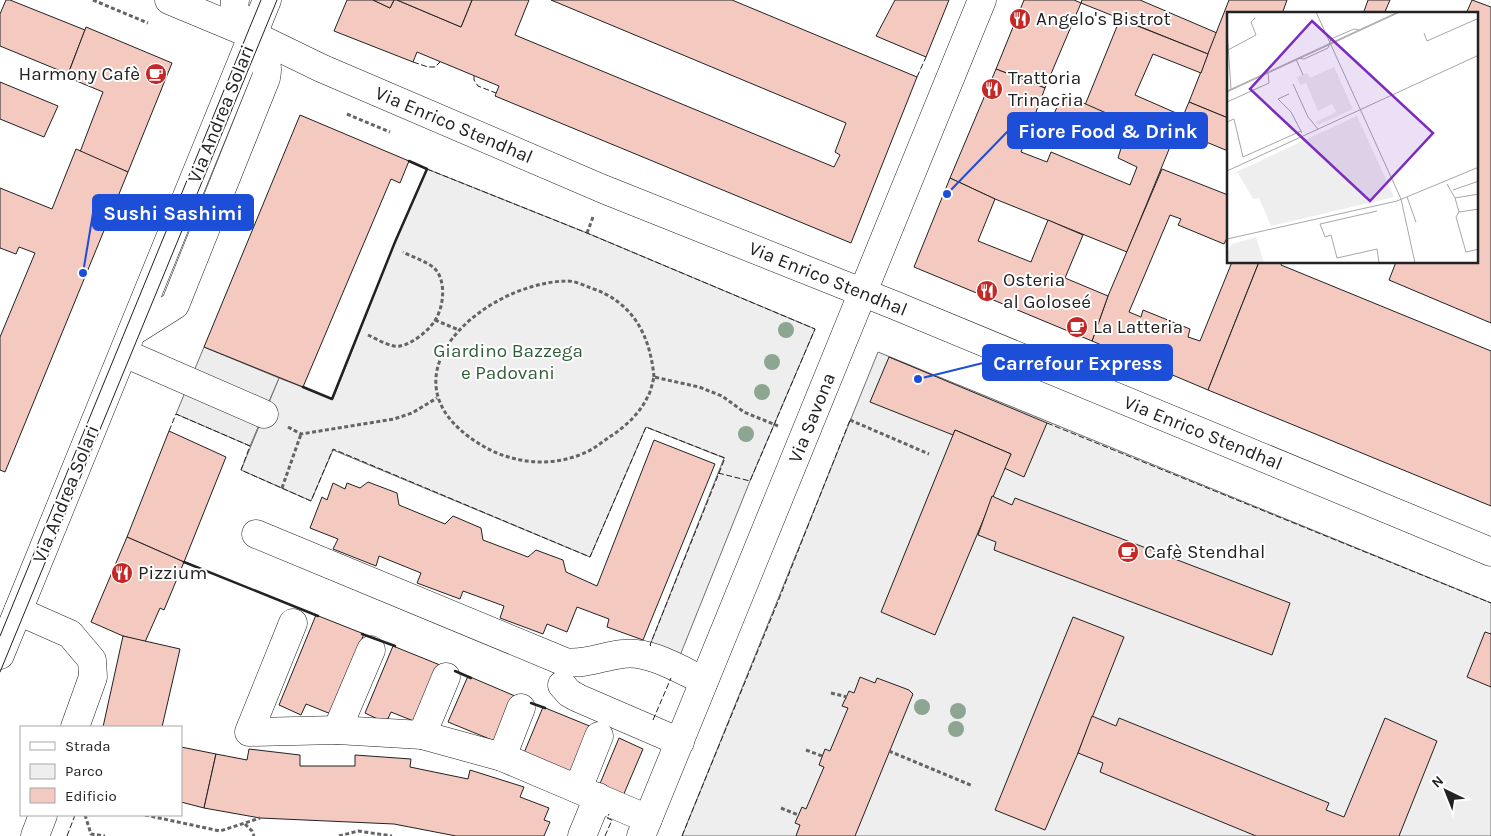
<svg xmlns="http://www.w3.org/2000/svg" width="1491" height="836" viewBox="0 0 1491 836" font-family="Karla,sans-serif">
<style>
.green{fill:#eee;stroke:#6f6f6f}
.parking{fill:#ededed;stroke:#6f6f6f}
.building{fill:#f3c9c0;stroke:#222}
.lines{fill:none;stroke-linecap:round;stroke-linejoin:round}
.minor-casing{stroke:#222;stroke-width:29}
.path{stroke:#646464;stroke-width:3;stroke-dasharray:4 2.5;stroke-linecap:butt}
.minor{stroke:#fff;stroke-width:28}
.tram{stroke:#222;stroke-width:1}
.fence{stroke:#222;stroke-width:1;stroke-dasharray:6 2.5;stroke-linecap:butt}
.wall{stroke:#222;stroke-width:2.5}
.tree{fill:#8da692}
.labels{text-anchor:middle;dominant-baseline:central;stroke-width:4;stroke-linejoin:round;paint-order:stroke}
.poi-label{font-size:19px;fill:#222;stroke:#fff;text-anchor:start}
.street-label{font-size:19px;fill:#222;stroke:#fff}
.park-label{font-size:19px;fill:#2f5e38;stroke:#fff}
.inset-road{fill:none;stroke:#a7a7a7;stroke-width:1}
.view{fill:#7b2cbf;fill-opacity:0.15;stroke:#7b2cbf;stroke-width:2.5}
.inset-edge{fill:none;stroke:#222;stroke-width:2.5}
.leader{fill:none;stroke:#1d4ed8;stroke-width:2}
.callout-dot{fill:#1d4ed8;stroke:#fff;stroke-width:2}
.callout{fill:#1d4ed8;stroke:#1d4ed8;stroke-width:2}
.callout-label{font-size:20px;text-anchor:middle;font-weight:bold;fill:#fff}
</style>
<rect width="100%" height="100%" fill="#fff"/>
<!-- green -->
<g class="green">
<polygon points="427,169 587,233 815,329 750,481 679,658 650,645 724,458 646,427 590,557 333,450 311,501 241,470 279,378 333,399 395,242"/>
<polygon points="878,352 1491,603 1491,836 682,836"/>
</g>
<!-- parking -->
<polygon class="parking" points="204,347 279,378 250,446 176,414"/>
<!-- building -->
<g class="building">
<polygon points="6,0 10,0 85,30 68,74 0,46 0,14"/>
<polygon points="347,0 373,0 390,8 394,0 397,0 461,27 472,0 529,0 515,35 834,167 840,155 835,152 846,123 551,0 732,0 917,77 851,243 495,96 499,86 417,52 413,62 334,31"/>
<polygon points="373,0 394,0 390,8"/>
<polygon points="397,0 472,0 461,27"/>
<polygon points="895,0 949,0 926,57 876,36"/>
<polygon points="1024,0 1074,0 1081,3 1045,88 996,69"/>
<polygon points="1082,0 1140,0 1217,33 1208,54 1081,3"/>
<polygon points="1229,0 1287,0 1282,14 1228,14 1228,118 1189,102"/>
<polygon points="1368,0 1390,0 1384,14 1363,14"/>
<polygon points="1472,0 1491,7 1491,323 1389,280 1396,262 1477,262 1477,14 1466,14"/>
<polygon points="1120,19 1208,54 1201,73 1153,54 1135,95 1183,116 1172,142 1085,105"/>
<polygon points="86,27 172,63 128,172 80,152 103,92 67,77"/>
<polygon points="996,69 1045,88 1021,152 1047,162 1051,152 1130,185 1137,167 1118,158 1122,145 1053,116 1063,94 1172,142 1127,252 995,199 950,178"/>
<polygon points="0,82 58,106 44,137 0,119"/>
<polygon points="1189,102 1228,118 1228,151 1177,130"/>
<polygon points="300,115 409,161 400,183 391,179 303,387 204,347"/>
<polygon points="76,149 128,172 5,472 0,470 0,337 35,253 19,247 16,254 0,248 0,188 52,209"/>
<polygon points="1162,169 1228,195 1228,239 1227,238 1224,244 1178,225 1181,219 1170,215 1129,312 1141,317 1143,310 1190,329 1188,337 1200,341 1232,262 1259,262 1208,390 1092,341 1108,296"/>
<polygon points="950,178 995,199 978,241 1031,262 1048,220 1083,235 1065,278 1108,296 1092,341 914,267"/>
<polygon points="1259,262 1282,262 1281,265 1491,351 1491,506 1208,390"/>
<polygon points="889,357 1047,423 1024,477 1004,468 1011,454 955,430 953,435 870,402"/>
<polygon points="955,430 1011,454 935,635 881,612"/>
<polygon points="169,431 226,457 184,562 127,537"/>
<polygon points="654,440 715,464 643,640 607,627 609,619 577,607 567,632 547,624 543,634 500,618 504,606 463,591 460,599 417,583 421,573 379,556 376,566 333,549 338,539 310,528 322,497 327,500 333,483 345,489 347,483 360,488 368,482 397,493 399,505 445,524 453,516 481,528 483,540 528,557 536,550 563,560 566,572 597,586"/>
<polygon points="992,496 1012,505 1015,498 1290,603 1272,655 994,550 996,542 978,535"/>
<polygon points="127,537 184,562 164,610 160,608 145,642 123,636 91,622"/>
<polygon points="316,615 364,634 331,714 306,704 301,715 279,705"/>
<polygon points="1073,617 1124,637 1078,753 1045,830 995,810"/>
<polygon points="1485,632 1491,634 1491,687 1467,677"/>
<polygon points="123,636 180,649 162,727 103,727"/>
<polygon points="393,646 440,665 416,722 391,712 386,723 365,713"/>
<polygon points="468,676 515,696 497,742 448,722"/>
<polygon points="860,677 875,683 877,678 909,690 913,694 855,836 796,836 800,825 795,823 802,807 806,809 824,767 819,765 825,749 830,751 848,708 842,706 849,691 854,693"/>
<polygon points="543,707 592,727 573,773 524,753"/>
<polygon points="1092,716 1116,726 1119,718 1329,803 1326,810 1344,817 1385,718 1437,741 1399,836 1256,836 1100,772 1103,763 1078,753"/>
<polygon points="619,738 643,749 623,796 599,786"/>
<polygon points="181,747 216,754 204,808 181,802"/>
<polygon points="249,749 300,755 300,766 355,766 355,755 411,759 410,767 468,779 470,770 524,787 520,797 549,808 544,820 550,822 544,836 456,836 394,824 260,818 204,808 216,754 247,760"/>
</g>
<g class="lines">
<!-- minor casing -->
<g class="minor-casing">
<g id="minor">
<polyline points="169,0 253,35 321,68 603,189 894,305 1491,552"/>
<path d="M 132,332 L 175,305 L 266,78 C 270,61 262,51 254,37 C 252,33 253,29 250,26 C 242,15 232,18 235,0"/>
<polyline points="124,353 264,414"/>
<path d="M 256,534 L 565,662 C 585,665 603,656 623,654 C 649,650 681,670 704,681"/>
<polyline points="18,611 70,634 92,660 93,677 75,727"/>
<polyline points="293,623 249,732 337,730 422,735 502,757 648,819"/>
<polyline points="0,655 267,0"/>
<polyline points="562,685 569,693 578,698 680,742"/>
<polyline points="337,730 371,650"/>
<polyline points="422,735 446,677"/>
<polyline points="502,757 521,708"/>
<polyline points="578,789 599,736"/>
<polyline points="35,836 43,815"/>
<polyline points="582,836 598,797"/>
<polyline points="641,836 982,0"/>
</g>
</g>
<!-- path -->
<g class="path">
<polyline points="93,0 148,23"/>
<polyline points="347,114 390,132"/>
<polyline points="587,233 593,217"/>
<polyline points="435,320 459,330"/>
<path d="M 368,335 C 377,339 391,348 400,346 C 412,344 428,331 434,322 C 444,308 447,280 434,268 C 426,261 412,257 403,252"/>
<path d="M 654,377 C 650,335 633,302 591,288 C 583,285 573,280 565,281 C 483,284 375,378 478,443 C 509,463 548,468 582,454 C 593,450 602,442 611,436 C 626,426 639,414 647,398 C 651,392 652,384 654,377 L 699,387 L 722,396 L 744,412 L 778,426"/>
<polyline points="850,420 929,454"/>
<polyline points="288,427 301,434 394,419 412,413 437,398"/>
<polyline points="282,488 301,434"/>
<polyline points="831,693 847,697"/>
<polyline points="806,750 822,756"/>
<polyline points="889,751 973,786"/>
<polyline points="781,808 798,815"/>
<polyline points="85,815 91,834 105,836"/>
<polyline points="145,815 220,831 260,818"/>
<polyline points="245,824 252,831 254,836"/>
<polyline points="339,836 358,831 392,836"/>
</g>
<!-- minor -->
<use href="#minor" class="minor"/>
<!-- tram -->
<g class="tram">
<polyline points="0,636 261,0"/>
<polyline points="0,672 277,0"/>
</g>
<!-- fence -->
<g class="fence">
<polyline points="413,62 428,67 435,67 440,62"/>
<polyline points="474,76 474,80 478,86 496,93"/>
<polyline points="917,77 926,57"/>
<polyline points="427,169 587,233 815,329 750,481 718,473"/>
<polyline points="1047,423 1491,603"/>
<polyline points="169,431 176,414 250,446 241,470 311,501 333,449 590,557 646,427 725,458 650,645 651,646"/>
<polyline points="653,720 671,678"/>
<polyline points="67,836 75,815"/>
<polyline points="605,836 612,820 607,818 609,814"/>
<polyline points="682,836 777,604 850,420"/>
</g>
<!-- wall -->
<g class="wall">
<polyline points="303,387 332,399 395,242 427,169 409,161"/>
<polyline points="184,562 318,616"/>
<polyline points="362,634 395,646"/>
<polyline points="455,671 471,678"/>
<polyline points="531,703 545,708"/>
</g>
</g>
<!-- trees -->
<g class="tree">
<circle cx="786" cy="330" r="8"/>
<circle cx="772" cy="362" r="8"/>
<circle cx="762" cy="392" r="8"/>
<circle cx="746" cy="434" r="8"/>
<circle cx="922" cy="707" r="8"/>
<circle cx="958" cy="711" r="8"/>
<circle cx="956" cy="729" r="8"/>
</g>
<!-- icons -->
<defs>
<g id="restaurant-disc" transform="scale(1.125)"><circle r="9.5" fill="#c62828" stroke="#fff"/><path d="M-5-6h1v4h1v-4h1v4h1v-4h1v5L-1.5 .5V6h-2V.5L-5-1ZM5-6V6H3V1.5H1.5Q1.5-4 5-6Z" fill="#fff"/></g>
<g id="cafe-disc" transform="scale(1.125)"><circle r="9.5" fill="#c62828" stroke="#fff"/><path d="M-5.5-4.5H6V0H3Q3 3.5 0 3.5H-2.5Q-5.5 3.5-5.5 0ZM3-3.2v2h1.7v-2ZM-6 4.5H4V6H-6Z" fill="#fff"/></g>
</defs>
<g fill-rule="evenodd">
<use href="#restaurant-disc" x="1020" y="19"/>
<use href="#cafe-disc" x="156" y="74"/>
<use href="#restaurant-disc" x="992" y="89"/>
<use href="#restaurant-disc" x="987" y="291"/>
<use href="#cafe-disc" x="1077" y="327"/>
<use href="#cafe-disc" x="1128" y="552"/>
<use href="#restaurant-disc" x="122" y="573"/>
</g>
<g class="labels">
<!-- poi labels -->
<g class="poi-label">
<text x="1036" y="19">Angelo's Bistrot</text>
<text x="140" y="74" text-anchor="end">Harmony Cafè</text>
<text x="1008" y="78">Trattoria<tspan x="1008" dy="22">Trinacria</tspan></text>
<text x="1003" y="280">Osteria<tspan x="1003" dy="22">al Goloseé</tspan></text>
<text x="1093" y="327">La Latteria</text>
<text x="1144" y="552">Cafè Stendhal</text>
<text x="138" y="573">Pizzium</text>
</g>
<!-- street labels -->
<g class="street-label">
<text transform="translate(221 114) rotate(-68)">Via Andrea Solari</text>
<text transform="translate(454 125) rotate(23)">Via Enrico Stendhal</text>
<text transform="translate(828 279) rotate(22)">Via Enrico Stendhal</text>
<text transform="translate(812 418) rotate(-68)">Via Savona</text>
<text transform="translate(1203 433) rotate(22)">Via Enrico Stendhal</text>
<text transform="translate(66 494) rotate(-68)">Via Andrea Solari</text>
</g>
<!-- park labels -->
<g class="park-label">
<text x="508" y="351">Giardino Bazzega<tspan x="508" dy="22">e Padovani</tspan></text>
</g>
</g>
<!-- overview -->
<g transform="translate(1227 12)">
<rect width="251" height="251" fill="#fff"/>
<path d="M 107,55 L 126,97 L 91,113 L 89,110 L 109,100 L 105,92 L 91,99 L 79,71 L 73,73 L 70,65 L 80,61 L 83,66 ZM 130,104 L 167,185 L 44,214 L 32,186 L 26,187 L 11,161 L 5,162 ZM 29,225 L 37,251 L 0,251 L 0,240 L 5,232 Z" fill="#eee"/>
<path class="inset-road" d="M 89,0 L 174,187 L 188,251M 0,18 L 4,77M 197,21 L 200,29 L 252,6M 1,38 L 29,23 L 24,10 L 28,6M 71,46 L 77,47 L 101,36 L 104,27 L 127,17 L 132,18M 69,47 L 76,63M 66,72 L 81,105 L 91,117M 0,79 L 171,0M 0,80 L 173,0M 62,82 L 51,87 L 64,100 L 75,121M 0,90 L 42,71 L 41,60M 0,110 L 7,107 L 16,145M 16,145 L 74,119M 0,159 L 252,43M 220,172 L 228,186 L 232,200 L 229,205 L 239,240 L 252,237M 226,178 L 252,169M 180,185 L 189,210M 228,186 L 252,182M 150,199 L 93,212 L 98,225 L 104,223 L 110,246 L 150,237 L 152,251M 232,200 L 252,197M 0,227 L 170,189 L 252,155"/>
<path class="view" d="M 85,9 L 206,121 L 143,189 L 23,77 Z"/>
<rect width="251" height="251" class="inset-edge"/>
</g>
<!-- callouts -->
<path class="leader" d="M947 194L1008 131M83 273L93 213M918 379L983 363"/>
<g class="callout-dot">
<circle cx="947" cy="194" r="5"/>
<circle cx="83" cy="273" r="5"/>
<circle cx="918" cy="379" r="5"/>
</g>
<g class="callout">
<rect x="1008" y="113" width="199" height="35" rx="5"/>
<rect x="93" y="195" width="160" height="35" rx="5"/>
<rect x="983" y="345" width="189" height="35" rx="5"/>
</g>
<g class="callout-label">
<text x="1108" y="138">Fiore Food &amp; Drink</text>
<text x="173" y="220">Sushi Sashimi</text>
<text x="1078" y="370">Carrefour Express</text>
</g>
<!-- legend -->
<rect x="20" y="726" width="162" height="90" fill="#ffffff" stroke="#a7a7a7"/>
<rect x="30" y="742" width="25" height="8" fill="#ffffff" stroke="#a7a7a7"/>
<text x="65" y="751" font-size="15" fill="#222222">Strada</text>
<rect x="30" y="764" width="25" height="15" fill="#eeeeee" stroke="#a7a7a7"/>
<text x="65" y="776" font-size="15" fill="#222222">Parco</text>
<rect x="30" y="788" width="25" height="15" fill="#f3c9c0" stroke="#a7a7a7"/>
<text x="65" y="801" font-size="15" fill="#222222">Edificio</text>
<!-- north arrow -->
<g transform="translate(1446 791) rotate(317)" stroke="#ffffff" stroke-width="4" paint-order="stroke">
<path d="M0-4L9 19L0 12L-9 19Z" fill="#222222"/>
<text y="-8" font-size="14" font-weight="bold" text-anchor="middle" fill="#222222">N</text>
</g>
</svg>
